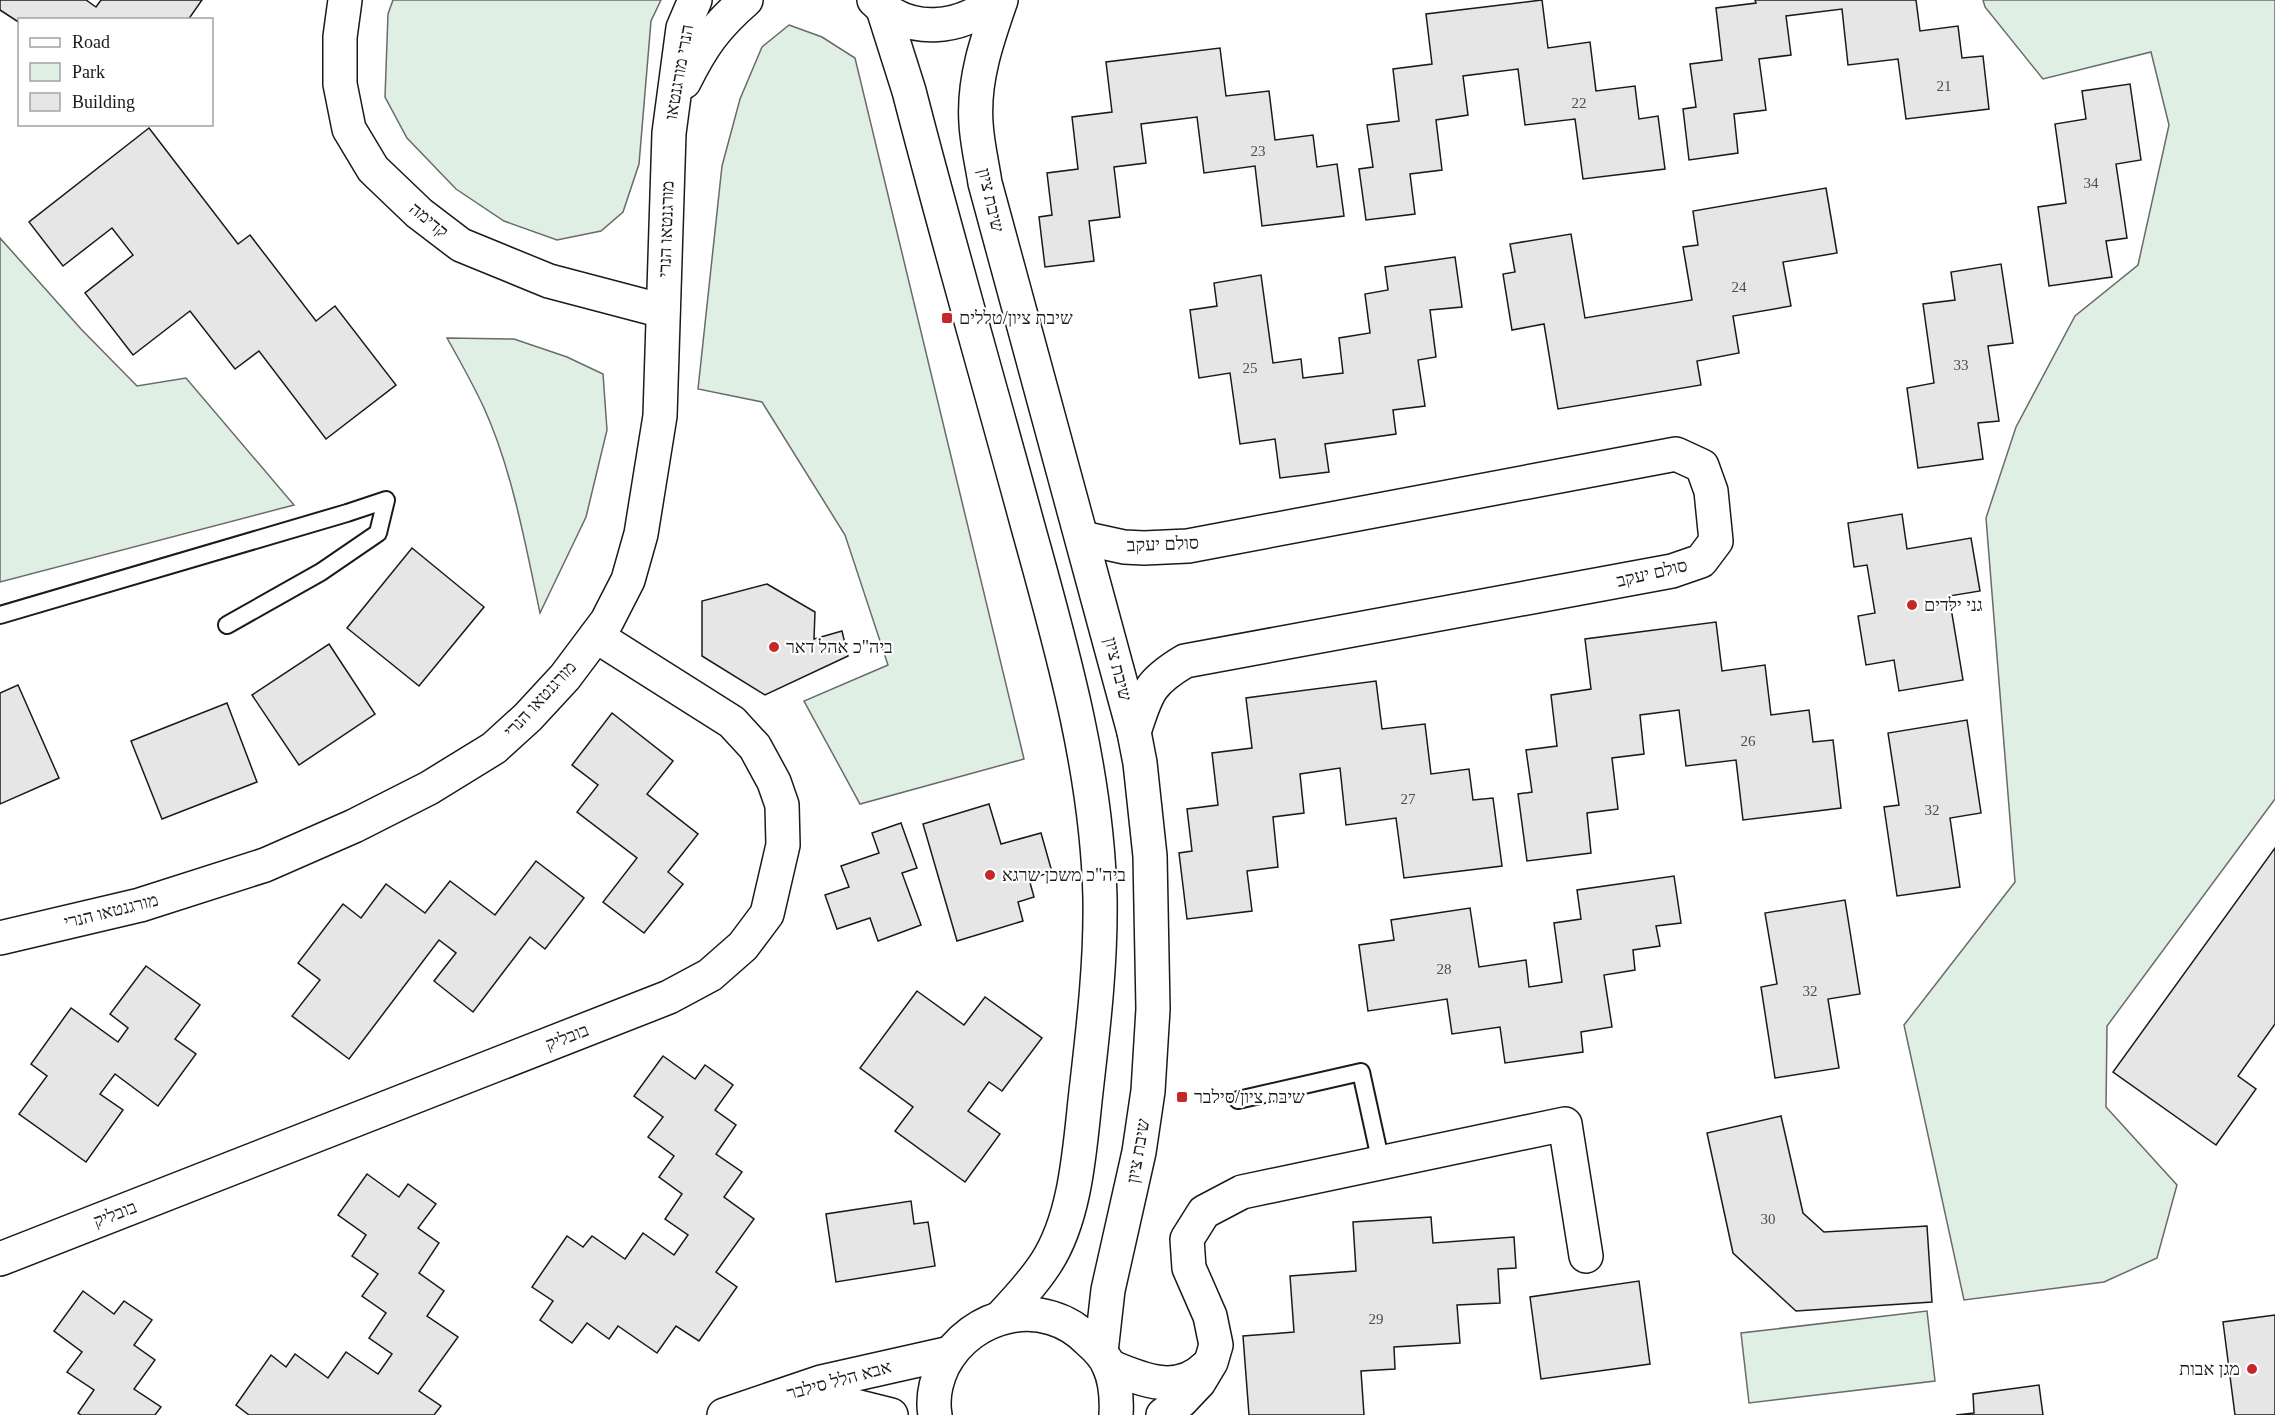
<svg xmlns="http://www.w3.org/2000/svg" width="2275" height="1415" viewBox="0 0 2275 1415" font-family="'Times New Roman',Heebo,serif">
<style>
.green{fill:#e0efe3;stroke:#6a6a6a;stroke-width:1.5}
.building{fill:#e6e6e6;stroke:#1a1a1a;stroke-width:1.5}
.lines{fill:none;stroke-linecap:round;stroke-linejoin:round}
.service-casing{stroke:#1a1a1a;stroke-width:20}
.minor-casing{stroke:#1a1a1a;stroke-width:36}
.tertiary-casing{stroke:#1a1a1a;stroke-width:36}
.service{stroke:#fff;stroke-width:16}
.minor{stroke:#fff;stroke-width:33}
.tertiary{stroke:#fff;stroke-width:33}
.poi-dot{fill:#c62828;stroke:#fff;stroke-width:2}
.labels{text-anchor:middle;dominant-baseline:central;stroke-width:4.5;stroke-linejoin:round;paint-order:stroke}
.number-label{font-size:15px;fill:#4d4d4d}
.street-label{font-size:18px;fill:#1a1a1a;stroke:#fff}
.poi-label{font-size:18px;fill:#1a1a1a;stroke:#fff;text-anchor:start}
</style>
<rect width="100%" height="100%" fill="#fff"/>
<!-- green -->
<g class="green">
<polygon points="393,0 661,0 651,21 639,164 623,212 601,231 557,240 504,221 456,189 407,138 385,97 388,14"/>
<polygon points="1983,0 2275,0 2275,799 2107,1026 2106,1107 2177,1185 2157,1258 2104,1282 1964,1300 1904,1025 2015,882 1986,518 2016,427 2075,316 2138,265 2169,125 2151,52 2043,79 1985,7"/>
<polygon points="789,25 822,37 855,58 1024,759 860,804 804,701 888,665 845,535 762,402 698,389 722,166 740,99 762,47"/>
<polygon points="0,238 81,329 137,386 186,378 294,505 0,582"/>
<path d="M 447,338 L 514,339 L 567,357 L 603,374 L 607,430 L 586,517 L 540,613 C 526,547 512,469 484,408 C 473,384 460,361 447,338 Z"/>
<polygon points="1927,1311 1935,1381 1749,1403 1741,1333"/>
</g>
<!-- building -->
<g class="building">
<polygon points="0,0 86,0 96,7 101,0 202,0 188,20 20,20 20,23 0,10"/>
<polygon points="1542,0 1548,48 1590,42 1596,91 1635,86 1639,119 1658,116 1665,169 1583,179 1575,119 1525,125 1518,69 1463,76 1468,115 1436,120 1442,170 1410,174 1415,214 1366,220 1359,169 1373,167 1367,125 1399,121 1393,69 1432,64 1426,14"/>
<polygon points="1755,0 1916,0 1920,31 1958,26 1962,58 1983,56 1989,109 1906,119 1898,59 1848,65 1842,9 1786,16 1791,55 1759,59 1766,110 1734,114 1738,153 1689,160 1683,109 1696,107 1690,64 1722,60 1716,8 1756,3"/>
<polygon points="1220,48 1226,96 1269,91 1275,140 1313,135 1317,167 1337,164 1344,216 1262,226 1255,166 1204,173 1197,117 1141,124 1146,163 1114,167 1120,217 1089,221 1094,261 1045,267 1039,217 1052,215 1047,173 1078,169 1072,117 1112,112 1106,62"/>
<polygon points="2130,84 2141,160 2116,164 2127,238 2106,241 2112,277 2049,286 2038,207 2066,203 2055,124 2086,119 2082,91"/>
<polygon points="149,128 238,244 250,235 316,321 335,306 396,385 326,439 259,351 235,369 190,311 133,355 85,293 133,255 112,228 63,266 29,222"/>
<polygon points="1826,188 1837,253 1783,262 1791,306 1733,316 1739,353 1697,361 1701,385 1558,409 1544,324 1512,330 1503,274 1515,272 1510,244 1571,234 1585,318 1692,300 1683,247 1698,245 1693,211"/>
<polygon points="1455,257 1462,307 1430,310 1436,357 1418,360 1425,406 1393,410 1396,434 1325,444 1329,472 1280,478 1275,439 1240,444 1230,373 1199,378 1190,310 1217,306 1214,283 1261,275 1273,363 1301,359 1303,378 1343,373 1339,338 1370,333 1365,294 1388,290 1385,267"/>
<polygon points="2001,264 2013,343 1988,346 1999,421 1978,423 1983,459 1918,468 1907,388 1934,383 1923,304 1955,300 1951,272"/>
<polygon points="1902,514 1907,549 1971,538 1980,591 1949,596 1963,680 1899,691 1894,660 1866,665 1858,616 1875,613 1867,565 1854,567 1848,523"/>
<polygon points="412,548 484,607 419,686 347,628"/>
<polygon points="767,584 815,612 814,639 842,631 848,656 765,695 702,656 702,601"/>
<polygon points="1716,622 1722,671 1765,665 1771,715 1809,710 1813,742 1833,740 1841,808 1743,820 1736,760 1686,766 1679,710 1640,715 1644,754 1612,758 1618,809 1587,813 1591,853 1527,861 1518,794 1532,792 1526,750 1557,746 1551,695 1591,689 1585,639"/>
<polygon points="329,644 375,714 299,765 252,695"/>
<polygon points="1376,681 1382,729 1425,724 1431,774 1469,769 1473,800 1493,798 1502,866 1404,878 1396,818 1346,825 1340,768 1300,774 1304,813 1273,817 1278,867 1247,871 1252,911 1187,919 1179,853 1192,851 1187,809 1218,805 1212,753 1252,748 1246,698"/>
<polygon points="18,685 59,778 0,804 0,693"/>
<polygon points="227,703 257,782 162,819 131,741"/>
<polygon points="612,713 673,761 647,794 698,834 668,872 683,884 644,933 603,902 637,858 577,812 598,785 572,765"/>
<polygon points="1967,720 1981,813 1950,818 1960,887 1897,896 1884,807 1899,805 1888,733"/>
<polygon points="989,804 1001,844 1041,833 1052,872 1029,879 1034,897 1018,902 1023,921 957,941 923,824"/>
<polygon points="901,823 917,868 902,873 921,925 878,941 870,918 837,929 825,895 849,887 841,866 879,853 872,833"/>
<polygon points="2275,848 2275,1024 2238,1076 2256,1089 2216,1145 2113,1072"/>
<polygon points="536,861 584,898 545,949 530,937 473,1012 434,981 456,953 439,940 349,1059 292,1016 320,980 298,963 343,904 361,918 386,884 425,913 450,881 495,915"/>
<polygon points="1674,876 1681,923 1656,926 1660,946 1633,950 1635,970 1604,975 1612,1027 1581,1032 1583,1052 1505,1063 1500,1027 1452,1034 1447,999 1368,1011 1359,945 1394,940 1391,920 1470,908 1479,967 1526,960 1529,987 1562,982 1554,923 1581,919 1577,890"/>
<polygon points="1845,900 1860,994 1828,999 1839,1068 1775,1078 1761,987 1777,984 1765,913"/>
<polygon points="146,966 200,1005 175,1039 196,1054 158,1106 115,1074 100,1094 123,1110 86,1162 19,1114 47,1076 31,1064 71,1008 118,1042 128,1028 110,1014"/>
<polygon points="917,991 964,1025 985,997 1042,1038 1002,1091 989,1082 968,1111 1000,1134 965,1182 895,1131 913,1107 860,1068"/>
<polygon points="663,1056 695,1079 705,1065 733,1085 715,1110 736,1125 716,1154 742,1172 724,1197 754,1219 716,1272 737,1287 699,1341 676,1326 657,1353 618,1326 609,1339 587,1323 572,1343 540,1320 553,1301 532,1287 567,1236 583,1247 592,1236 625,1259 643,1233 674,1255 688,1235 665,1219 682,1194 659,1177 674,1156 648,1137 663,1117 634,1096"/>
<polygon points="1781,1116 1803,1213 1824,1232 1927,1226 1932,1302 1796,1311 1733,1253 1707,1133"/>
<polygon points="367,1174 399,1197 408,1184 436,1204 418,1228 439,1243 419,1273 444,1291 427,1316 458,1337 419,1391 441,1406 434,1415 249,1415 236,1405 271,1355 286,1367 295,1354 328,1378 346,1352 378,1374 392,1354 369,1338 386,1313 362,1296 378,1274 352,1256 366,1235 338,1215"/>
<polygon points="911,1201 914,1224 928,1222 935,1266 836,1282 826,1214"/>
<polygon points="1431,1217 1433,1243 1514,1237 1516,1268 1498,1269 1500,1303 1457,1305 1460,1343 1394,1347 1395,1369 1361,1371 1364,1415 1249,1415 1243,1336 1294,1332 1290,1276 1356,1271 1353,1222"/>
<polygon points="1639,1281 1650,1364 1541,1379 1530,1297"/>
<polygon points="83,1291 114,1314 124,1301 152,1320 134,1345 155,1360 134,1389 161,1407 155,1415 81,1415 78,1413 94,1390 67,1372 82,1352 54,1331"/>
<polygon points="2275,1315 2275,1415 2235,1415 2223,1322"/>
<polygon points="2039,1385 2043,1415 1956,1415 1974,1413 1973,1394"/>
</g>
<g class="lines">
<!-- service casing -->
<g class="service-casing">
<g id="service">
<polyline points="0,615 347,513 386,500 378,533 321,572 227,625"/>
<polyline points="1238,1100 1361,1072 1381,1163"/>
</g>
</g>
<!-- minor casing -->
<g class="minor-casing">
<g id="minor">
<polyline points="345,0 340,37 340,84 349,129 373,169 419,213 461,245 549,281 663,311"/>
<path d="M 684,82 C 702,46 715,27 746,0"/>
<path d="M 1083,538 L 1124,547 L 1144,548 L 1188,546 L 1676,454 L 1702,466 L 1711,491 L 1716,541 L 1701,561 L 1672,571 L 1185,661 C 1148,683 1147,693 1134,732"/>
<polyline points="0,938 140,905 265,865 354,826 429,788 494,748 528,717 565,677 607,621 628,580 641,534 660,416 669,133 683,28 695,0"/>
<polyline points="0,1259 669,997 710,975 743,946 767,914 783,845 782,805 774,782 755,747 732,722 596,636"/>
<path d="M 1109,1366 C 1140,1379 1177,1396 1206,1367"/>
<polyline points="1163,1415 1181,1401 1199,1382 1211,1362 1216,1345 1210,1316 1189,1268 1187,1239 1204,1212 1242,1192 1565,1124 1586,1256"/>
</g>
</g>
<!-- tertiary casing -->
<g class="tertiary-casing">
<g id="tertiary">
<path d="M 874,0 C 909,36 960,30 996,0"/>
<path d="M 1001,0 C 987,40 973,80 976,123 C 977,143 982,163 985,183 L 1134,732 L 1140,763 L 1150,856 L 1153,1009 L 1148,1091 L 1139,1152 L 1108,1290 L 1101,1352"/>
<path d="M 883,9 L 909,91 C 946,235 988,379 1027,523 C 1061,646 1097,769 1100,898 C 1101,960 1094,1022 1087,1083 C 1080,1140 1078,1214 1046,1263 C 1033,1283 1017,1300 1001,1317"/>
<polyline points="787,1404 851,1405 891,1415"/>
<polyline points="724,1415 821,1382 950,1353"/>
<path d="M 935,1415 C 932,1398 936,1381 943,1366 C 971,1312 1045,1295 1089,1341 C 1097,1348 1105,1356 1109,1366 C 1116,1382 1117,1398 1116,1415"/>
</g>
</g>
<!-- service -->
<use href="#service" class="service"/>
<!-- minor -->
<use href="#minor" class="minor"/>
<!-- tertiary -->
<use href="#tertiary" class="tertiary"/>
</g>
<!-- markers -->
<g class="poi-dot">
<rect x="941" y="312" width="12" height="12" rx="3"/>
<circle cx="1912" cy="605" r="6"/>
<circle cx="774" cy="647" r="6"/>
<circle cx="990" cy="875" r="6"/>
<rect x="1176" y="1091" width="12" height="12" rx="3"/>
<circle cx="2252" cy="1369" r="6"/>
</g>
<g class="labels">
<!-- number labels -->
<g class="number-label">
<text x="1944" y="86">21</text>
<text x="1579" y="103">22</text>
<text x="1258" y="151">23</text>
<text x="2091" y="183">34</text>
<text x="1739" y="287">24</text>
<text x="1961" y="365">33</text>
<text x="1250" y="368">25</text>
<text x="1748" y="741">26</text>
<text x="1408" y="799">27</text>
<text x="1932" y="810">32</text>
<text x="1444" y="969">28</text>
<text x="1810" y="991">32</text>
<text x="1768" y="1219">30</text>
<text x="1376" y="1319">29</text>
</g>
<!-- street labels -->
<g class="street-label">
<text transform="translate(679 72) rotate(-80)">הנרי מורגנטאו</text>
<text transform="translate(991 200) rotate(77)">שיבת ציון</text>
<text transform="translate(429 220) rotate(39)">קדימה</text>
<text transform="translate(666 229) rotate(-88)">מורגנטאו הנרי</text>
<text transform="translate(1163 544) rotate(-2)">סולם יעקב</text>
<text transform="translate(1652 573) rotate(-13)">סולם יעקב</text>
<text transform="translate(1118 669) rotate(76)">שיבת ציון</text>
<text transform="translate(540 699) rotate(-47)">מורגנטאו הנרי</text>
<text transform="translate(111 911) rotate(-14)">מורגנטאו הנרי</text>
<text transform="translate(567 1037) rotate(-21)">בובליק</text>
<text transform="translate(1138 1151) rotate(-80)">שיבת ציון</text>
<text transform="translate(115 1214) rotate(-21)">בובליק</text>
<text transform="translate(839 1380) rotate(-15)">אבא הלל סילבר</text>
</g>
<!-- poi labels -->
<g class="poi-label">
<text x="959" y="318">שיבת ציון/טללים</text>
<text x="1924" y="605">גני ילדים</text>
<text x="786" y="647">ביה"כ אהל דאר</text>
<text x="1002" y="875">ביה"כ משכן שרגא</text>
<text x="1194" y="1097">שיבת ציון/סילבר</text>
<text x="2240" y="1369" text-anchor="end">מגן אבות</text>
</g>
</g>
<!-- legend -->
<rect x="18" y="18" width="195" height="108" fill="#ffffff" stroke="#a3a3a3" stroke-width="1.5"/>
<rect x="30" y="38" width="30" height="9" fill="#ffffff" stroke="#a3a3a3" stroke-width="1.5"/>
<text x="72" y="48" font-size="18" fill="#1a1a1a">Road</text>
<rect x="30" y="63" width="30" height="18" fill="#e0efe3" stroke="#a3a3a3" stroke-width="1.5"/>
<text x="72" y="78" font-size="18" fill="#1a1a1a">Park</text>
<rect x="30" y="93" width="30" height="18" fill="#e6e6e6" stroke="#a3a3a3" stroke-width="1.5"/>
<text x="72" y="108" font-size="18" fill="#1a1a1a">Building</text>
</svg>
